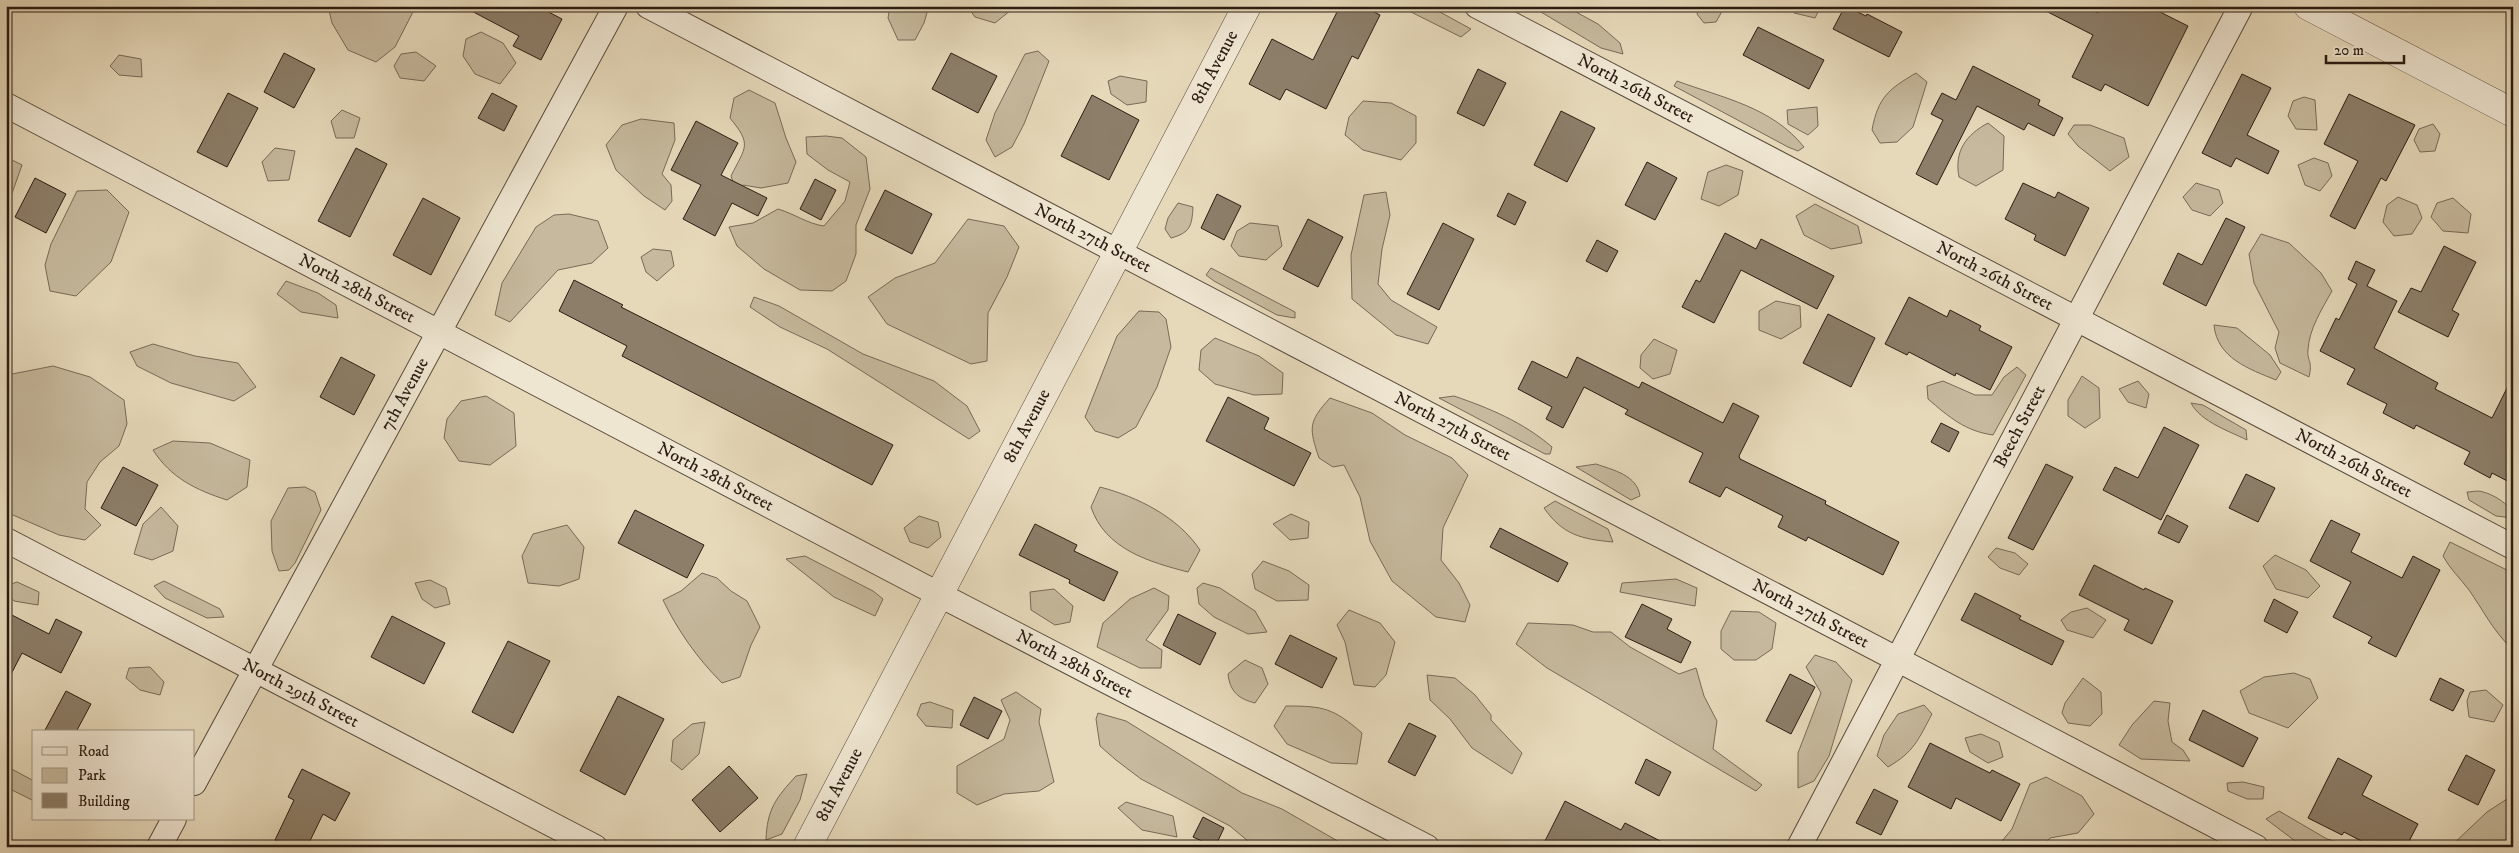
<svg xmlns="http://www.w3.org/2000/svg" width="2519" height="853" viewBox="0 0 2519 853" font-family="'IM FELL DW Pica',serif">
<style>
.green{fill:#c6b99d;stroke:#786a58}
.building{fill:#8c7e69;stroke:#2a1c12}
.lines{fill:none;stroke-linecap:round;stroke-linejoin:round}
.minor-casing{stroke:#594b3c;stroke-width:26}
.tertiary-casing{stroke:#594b3c;stroke-width:29}
.minor{stroke:#efe6d2;stroke-width:24}
.tertiary{stroke:#efe6d2;stroke-width:28}
.labels{text-anchor:middle;dominant-baseline:central;stroke-width:4;stroke-linejoin:round;paint-order:stroke}
.street-label{font-size:18px;fill:#2a1c12;stroke:#efe6d2}
</style>
<rect width="100%" height="100%" fill="#e6d9ba"/>
<filter id="stains"><feTurbulence type="fractalNoise" baseFrequency=".004" numOctaves="4"/><feColorMatrix values="0 0 0 0 .2 0 0 0 0 .09 0 0 0 0 .02 0 0 0 .5 -.17"/></filter>
<radialGradient id="worn" r=".72"><stop offset=".6" stop-color="#630" stop-opacity="0"/><stop offset="1" stop-color="#630" stop-opacity=".3"/></radialGradient>
<!-- green -->
<g class="green">
<polygon points="328,6 416,6 395,47 376,62 348,50 332,23"/>
<polygon points="890,6 929,6 924,23 915,40 898,40 888,18"/>
<polygon points="967,6 1009,6 1011,10 995,23 975,17"/>
<polygon points="1399,6 1429,6 1471,29 1461,37"/>
<polygon points="1531,6 1565,6 1598,24 1620,43 1623,54 1601,48"/>
<polygon points="1699,6 1725,6 1716,22 1704,23 1697,14"/>
<polygon points="1788,6 1821,6 1815,18 1794,13"/>
<polygon points="481,32 503,43 516,63 500,84 475,74 463,56 466,39"/>
<polygon points="1038,51 1049,61 1024,124 1012,147 995,157 986,140 995,113 1025,54"/>
<polygon points="416,52 436,66 424,81 400,78 394,66 401,54"/>
<polygon points="119,55 141,59 142,77 119,75 110,66"/>
<path d="M 1916,73 L 1927,82 L 1913,127 L 1897,142 L 1880,143 L 1872,130 C 1878,97 1889,89 1916,73 Z"/>
<polygon points="1120,76 1147,81 1146,102 1127,105 1111,94 1108,81"/>
<path d="M 1677,81 C 1723,98 1772,107 1804,147 L 1798,151 L 1788,147 L 1674,86 Z"/>
<path d="M 749,90 L 775,103 L 786,138 L 796,162 L 788,183 L 761,188 L 743,185 L 736,190 L 731,176 C 746,146 752,145 730,118 L 734,98 Z"/>
<polygon points="2304,97 2315,100 2317,130 2296,129 2288,116 2293,101"/>
<polygon points="1363,101 1391,103 1416,116 1416,143 1401,160 1363,150 1345,135 1349,117"/>
<polygon points="1817,107 1818,126 1808,135 1788,124 1787,110"/>
<polygon points="342,110 360,118 354,138 336,138 331,121"/>
<polygon points="641,119 674,123 675,140 662,174 671,185 672,201 665,210 644,196 616,170 606,145 622,125"/>
<path d="M 1988,123 L 2004,136 L 2003,170 L 1976,186 L 1959,177 C 1954,151 1966,135 1988,123 Z"/>
<polygon points="2433,124 2440,134 2435,151 2420,152 2414,140 2419,129"/>
<polygon points="2074,125 2090,125 2124,138 2129,157 2110,171 2078,146 2068,134"/>
<path d="M 826,136 L 842,138 L 866,157 L 870,189 L 856,225 L 856,254 L 846,281 L 832,291 L 800,290 L 764,269 L 737,246 L 729,227 L 753,223 L 778,209 C 795,214 808,224 824,226 L 845,201 L 850,182 L 828,170 L 807,154 L 806,137 Z"/>
<polygon points="275,148 295,151 289,180 268,181 262,162"/>
<polygon points="2314,158 2328,163 2332,176 2320,191 2305,185 2298,165"/>
<polygon points="12,160 22,165 10,199 6,204 6,163"/>
<polygon points="1726,165 1743,171 1738,195 1719,206 1701,199 1708,172"/>
<polygon points="2196,183 2219,190 2223,203 2210,216 2192,210 2183,197"/>
<polygon points="107,190 129,212 111,262 76,296 50,291 45,265 51,244 77,191"/>
<polygon points="1386,192 1390,215 1382,249 1378,284 1391,300 1437,327 1428,344 1396,335 1352,299 1351,255 1364,195"/>
<polygon points="2398,197 2417,205 2422,218 2412,234 2394,236 2383,222 2387,205"/>
<polygon points="2453,198 2471,214 2468,233 2443,231 2431,217 2437,203"/>
<path d="M 1178,203 L 1193,207 C 1192,226 1190,233 1171,238 L 1165,229 L 1168,218 Z"/>
<polygon points="1815,204 1858,226 1862,243 1831,249 1804,235 1796,216"/>
<polygon points="569,214 598,221 608,248 592,263 558,270 510,322 495,315 502,283 536,227 554,215"/>
<polygon points="968,219 1004,226 1019,247 1007,277 988,313 987,361 971,364 887,324 868,297 895,278 935,263"/>
<polygon points="1250,223 1278,226 1282,246 1266,260 1239,256 1231,246 1237,231"/>
<path d="M 2261,234 L 2289,243 L 2321,273 L 2332,291 C 2322,309 2309,329 2308,350 C 2307,362 2313,360 2309,377 L 2280,363 L 2275,348 L 2279,332 L 2254,283 L 2249,254 Z"/>
<polygon points="653,249 671,251 674,266 657,281 646,272 641,257"/>
<polygon points="1211,268 1295,312 1295,318 1277,315 1214,281 1206,275"/>
<polygon points="286,281 318,293 336,305 338,318 301,312 277,294"/>
<polygon points="754,297 779,306 863,354 934,381 967,406 980,431 969,439 827,349 780,327 750,307"/>
<polygon points="1776,301 1800,306 1801,327 1781,339 1759,330 1759,311"/>
<polygon points="1139,311 1159,312 1166,319 1171,347 1157,387 1136,427 1118,438 1095,431 1085,417 1117,336"/>
<path d="M 2214,325 L 2237,328 L 2270,355 L 2281,372 L 2276,380 C 2249,369 2217,358 2214,325 Z"/>
<polygon points="1215,338 1259,356 1283,373 1282,394 1254,395 1215,384 1199,370 1201,350"/>
<polygon points="1654,339 1677,350 1670,374 1653,379 1640,368 1641,355"/>
<polygon points="153,344 195,356 238,363 256,387 234,401 171,383 137,366 130,352"/>
<polygon points="53,366 90,377 124,400 127,424 119,446 100,462 87,482 85,509 101,525 85,540 59,535 6,512 6,378 12,374"/>
<path d="M 2017,367 L 2026,375 L 1993,435 C 1965,431 1949,417 1928,399 L 1927,386 L 1943,381 L 1975,395 L 1992,395 L 2004,377 Z"/>
<polygon points="2082,376 2099,388 2100,418 2085,428 2068,416 2068,400"/>
<polygon points="2138,381 2149,394 2146,408 2128,402 2119,389"/>
<polygon points="486,396 514,413 516,446 490,465 459,461 444,438 447,419 461,401"/>
<path d="M 1454,396 C 1489,408 1523,422 1552,447 L 1550,454 L 1545,454 L 1439,398 Z"/>
<path d="M 1330,398 L 1372,413 L 1405,435 L 1452,458 L 1468,475 L 1443,528 L 1441,560 L 1459,583 L 1470,605 L 1465,622 L 1436,617 L 1392,581 L 1370,541 L 1360,497 L 1344,465 L 1333,467 L 1319,458 C 1309,428 1308,422 1330,398 Z"/>
<path d="M 2191,403 L 2203,405 L 2246,430 L 2247,440 C 2229,431 2201,422 2191,403 Z"/>
<path d="M 173,441 L 210,443 L 250,460 L 247,487 L 227,500 C 196,490 171,478 153,450 Z"/>
<path d="M 1596,464 C 1613,470 1637,475 1640,496 L 1631,500 L 1576,467 Z"/>
<polygon points="305,487 315,492 321,510 295,563 289,570 279,571 272,551 271,521 288,488"/>
<path d="M 1100,487 C 1138,497 1178,517 1200,550 L 1188,572 C 1149,562 1105,549 1091,507 Z"/>
<path d="M 2467,492 C 2472,492 2479,490 2483,492 C 2495,495 2513,506 2513,518 L 2496,516 L 2469,500 Z"/>
<path d="M 1555,501 L 1608,529 L 1613,542 C 1581,539 1563,535 1544,508 Z"/>
<polygon points="161,507 178,526 173,551 152,560 134,554 143,524"/>
<polygon points="1291,514 1309,522 1308,538 1290,540 1273,524"/>
<polygon points="919,516 938,522 941,537 928,548 910,542 904,528"/>
<polygon points="567,525 584,547 579,579 559,586 528,583 522,556 533,534"/>
<path d="M 2450,542 L 2513,573 L 2513,640 L 2510,647 C 2492,629 2483,610 2469,590 C 2460,578 2450,569 2443,556 Z"/>
<polygon points="1996,548 2015,553 2028,564 2019,575 2000,568 1988,557"/>
<polygon points="2275,555 2306,570 2320,586 2308,598 2276,589 2263,566"/>
<polygon points="805,556 873,591 883,599 875,616 834,597 786,559"/>
<polygon points="1263,561 1289,571 1309,585 1308,600 1277,601 1255,589 1252,574"/>
<path d="M 702,573 L 717,578 L 731,591 L 747,601 L 760,627 L 751,645 L 740,677 L 722,683 C 697,658 678,631 663,600 L 681,591 Z"/>
<polygon points="1676,579 1697,588 1695,606 1620,592 1622,583"/>
<polygon points="430,580 446,588 450,604 435,608 422,599 415,583"/>
<polygon points="164,581 220,609 224,617 207,618 165,598 154,586"/>
<polygon points="17,582 39,592 38,605 14,601 6,591 6,586"/>
<polygon points="1203,583 1220,588 1255,611 1267,632 1248,634 1214,617 1199,604 1197,588"/>
<polygon points="1154,588 1169,596 1168,610 1146,640 1162,650 1161,668 1140,668 1097,647 1103,623 1130,599"/>
<polygon points="1054,589 1073,606 1070,622 1055,625 1031,610 1030,592"/>
<polygon points="2087,608 2106,620 2093,638 2067,630 2061,620 2071,612"/>
<polygon points="1349,610 1380,623 1395,642 1386,675 1375,687 1354,685 1345,642 1337,625"/>
<polygon points="1731,611 1759,612 1776,623 1772,649 1756,660 1734,660 1721,649 1721,631"/>
<polygon points="1528,623 1573,625 1593,632 1611,632 1630,647 1679,674 1696,668 1704,696 1717,721 1713,749 1762,785 1756,791 1547,668 1516,644"/>
<polygon points="1815,655 1836,662 1852,680 1829,756 1814,781 1798,788 1798,753 1821,693 1806,667"/>
<path d="M 1245,660 L 1262,668 L 1268,684 L 1255,703 C 1239,699 1230,692 1228,674 Z"/>
<polygon points="150,667 164,682 160,695 140,690 126,678 129,668"/>
<polygon points="2294,673 2310,679 2318,698 2288,728 2249,713 2240,691 2264,677"/>
<polygon points="1427,675 1455,678 1475,695 1491,715 1491,720 1522,753 1512,774 1472,748 1450,719 1430,700"/>
<polygon points="2083,678 2101,692 2102,714 2090,726 2068,723 2062,713 2065,703"/>
<polygon points="2486,690 2503,705 2494,722 2469,717 2467,701 2470,692"/>
<polygon points="1016,692 1041,709 1039,722 1054,782 1039,791 1004,794 977,805 957,793 957,766 1004,739 1010,720 1001,700"/>
<polygon points="2154,701 2170,703 2168,721 2172,742 2183,750 2190,761 2141,759 2119,745 2132,725"/>
<polygon points="930,702 953,710 952,728 926,726 917,715 921,704"/>
<path d="M 1924,705 L 1932,714 C 1918,740 1914,752 1888,767 L 1877,756 L 1884,735 L 1898,714 Z"/>
<path d="M 1286,706 C 1324,706 1333,708 1362,733 L 1357,764 L 1331,763 L 1287,744 L 1274,726 Z"/>
<polygon points="1098,713 1126,721 1242,793 1282,809 1348,847 1255,847 1230,826 1141,779 1116,760 1100,746 1096,719"/>
<polygon points="705,722 699,754 682,770 671,761 673,740 692,724"/>
<polygon points="1981,734 1999,742 2003,757 1988,763 1970,752 1965,738"/>
<polygon points="6,766 34,781 34,801 6,787"/>
<path d="M 807,774 L 800,800 L 782,834 L 766,840 C 767,809 776,798 796,776 Z"/>
<polygon points="2046,777 2082,796 2094,814 2078,833 2050,838 2042,847 1997,847 2012,829 2030,784"/>
<polygon points="2243,782 2264,787 2263,799 2247,799 2228,791 2227,783"/>
<polygon points="2513,795 2513,847 2450,847 2487,812"/>
<polygon points="1126,802 1173,816 1177,837 1142,830 1118,808"/>
<polygon points="2279,811 2327,839 2355,847 2303,847 2266,819"/>
</g>
<!-- building -->
<g class="building">
<polygon points="462,6 537,6 562,19 541,60 513,46 519,36"/>
<polygon points="1340,6 1362,6 1380,15 1358,59 1352,56 1326,109 1286,89 1280,100 1249,84 1272,39 1313,60"/>
<polygon points="1845,6 1866,16 1867,14 1902,32 1889,57 1833,29"/>
<polygon points="2036,6 2084,6 2098,13 2102,6 2148,6 2188,26 2148,106 2105,84 2101,91 2072,77 2093,35"/>
<polygon points="1758,27 1824,60 1809,89 1743,55"/>
<polygon points="284,53 315,69 294,108 264,92"/>
<polygon points="951,53 997,76 978,113 932,89"/>
<polygon points="1973,66 2040,100 2038,105 2063,118 2054,136 2028,123 2024,130 1977,106 1937,185 1916,174 1943,120 1931,114 1942,93 1956,100"/>
<polygon points="1478,69 1506,83 1484,126 1457,113"/>
<polygon points="2242,74 2271,88 2247,135 2279,151 2268,174 2236,158 2231,167 2202,153"/>
<polygon points="228,93 258,108 227,167 197,152"/>
<polygon points="492,93 517,106 504,131 478,118"/>
<polygon points="2349,94 2415,125 2386,181 2381,178 2355,229 2330,216 2358,161 2324,144"/>
<polygon points="1092,95 1139,120 1109,180 1061,156"/>
<polygon points="1561,111 1595,128 1567,182 1534,165"/>
<polygon points="696,121 738,143 721,175 767,198 758,216 732,203 715,236 683,219 701,185 671,170"/>
<polygon points="356,148 387,164 350,237 318,221"/>
<polygon points="1647,162 1677,178 1655,220 1625,205"/>
<polygon points="35,178 66,194 46,233 15,217"/>
<polygon points="815,179 836,190 821,220 800,209"/>
<polygon points="2023,183 2055,198 2058,192 2089,208 2065,256 2034,240 2036,235 2005,219"/>
<polygon points="885,190 932,214 912,254 865,230"/>
<polygon points="1508,193 1526,202 1515,225 1497,216"/>
<polygon points="1217,194 1241,206 1224,240 1201,228"/>
<polygon points="423,198 460,218 431,275 393,255"/>
<polygon points="2226,218 2245,227 2206,306 2163,284 2178,253 2202,265"/>
<polygon points="1308,219 1343,237 1318,287 1283,269"/>
<polygon points="1443,223 1474,239 1439,310 1407,294"/>
<polygon points="1725,233 1756,249 1761,239 1834,276 1817,309 1741,270 1714,323 1682,307 1696,280 1700,282"/>
<polygon points="1597,240 1618,251 1607,272 1586,261"/>
<polygon points="2444,246 2476,262 2452,310 2459,314 2448,337 2398,312 2411,288 2421,292"/>
<polygon points="2356,261 2375,270 2367,286 2397,301 2374,348 2438,383 2435,389 2492,418 2513,376 2513,484 2492,473 2490,478 2464,464 2470,452 2416,425 2414,429 2383,413 2387,404 2347,384 2355,369 2320,351 2336,318 2339,320 2357,284 2348,279"/>
<polygon points="574,280 623,305 621,307 893,445 872,485 622,356 627,346 559,311"/>
<polygon points="1909,297 1947,317 1950,310 1981,326 1979,330 2012,347 1990,390 1956,373 1955,376 1909,352 1907,355 1885,344"/>
<polygon points="1828,314 1875,338 1851,387 1803,363"/>
<polygon points="341,357 375,375 354,415 320,397"/>
<polygon points="1577,357 1639,388 1642,382 1723,423 1733,403 1759,416 1739,456 1740,459 1826,501 1825,504 1899,542 1883,575 1808,537 1806,541 1778,527 1783,516 1726,487 1720,497 1689,482 1703,453 1625,414 1628,410 1584,387 1563,428 1546,419 1552,407 1518,389 1532,361 1567,378"/>
<polygon points="1228,397 1269,418 1264,429 1311,453 1294,486 1206,441"/>
<polygon points="1941,423 1959,432 1949,452 1931,442"/>
<polygon points="2164,427 2199,445 2161,520 2103,490 2115,467 2138,478"/>
<polygon points="2046,464 2073,477 2033,550 2008,538"/>
<polygon points="123,467 158,485 136,526 101,508"/>
<polygon points="2246,474 2275,488 2258,522 2229,508"/>
<polygon points="635,510 704,545 687,578 618,543"/>
<polygon points="2167,515 2188,526 2179,543 2158,533"/>
<polygon points="2331,520 2360,534 2351,552 2402,578 2413,556 2440,570 2396,657 2368,643 2372,637 2333,617 2351,582 2310,561"/>
<polygon points="1035,524 1077,545 1074,551 1118,572 1104,601 1069,583 1070,580 1019,555"/>
<polygon points="1500,528 1568,563 1558,582 1490,547"/>
<polygon points="2094,565 2144,590 2145,588 2173,601 2152,644 2124,630 2129,620 2079,595"/>
<polygon points="1975,593 2021,616 2019,619 2064,641 2052,665 1961,620"/>
<polygon points="2274,599 2298,612 2287,633 2264,621"/>
<polygon points="1642,604 1672,619 1667,629 1691,642 1681,663 1625,637"/>
<polygon points="6,612 49,634 56,619 82,632 61,673 22,653 6,684"/>
<polygon points="1178,614 1216,633 1200,665 1163,645"/>
<polygon points="392,616 445,643 424,684 371,657"/>
<polygon points="1290,635 1337,658 1322,688 1275,664"/>
<polygon points="508,641 550,661 513,733 472,712"/>
<polygon points="1790,674 1815,687 1791,734 1766,721"/>
<polygon points="2440,678 2464,690 2453,711 2430,700"/>
<polygon points="66,691 91,704 76,732 44,732"/>
<polygon points="618,696 664,719 625,795 580,771"/>
<polygon points="974,697 1002,711 988,739 960,725"/>
<polygon points="2203,710 2258,738 2243,767 2189,740"/>
<polygon points="1409,723 1436,736 1415,776 1388,762"/>
<polygon points="1930,743 1990,773 1992,770 2020,784 2001,821 1956,798 1951,809 1908,787"/>
<polygon points="2466,755 2495,770 2478,805 2448,790"/>
<polygon points="2338,758 2372,776 2362,795 2418,824 2406,847 2373,847 2344,832 2342,835 2308,818"/>
<polygon points="1646,759 1671,772 1659,796 1635,783"/>
<polygon points="729,766 758,798 720,832 692,800"/>
<polygon points="302,769 350,793 335,821 323,814 307,847 290,847 275,840 294,800 288,797"/>
<polygon points="1874,789 1898,801 1881,835 1856,823"/>
<polygon points="1565,801 1621,830 1625,823 1672,847 1542,847"/>
<polygon points="1203,817 1224,828 1215,847 1193,837"/>
</g>
<g class="lines">
<!-- minor casing -->
<g class="minor-casing">
<g id="minor">
<path id="s1" d="M 648,6 L 2256,847"/>
<path id="s2" d="M 1477,6 L 2513,547"/>
<path id="s3" d="M 6,105 L 940,595 L 1427,847"/>
<path id="s4" d="M 6,540 L 595,847"/>
<path id="s5" d="M 194,783 L 616,6"/>
<polyline points="159,847 174,819"/>
<path id="s6" d="M 1799,847 L 2241,6"/>
</g>
</g>
<!-- tertiary casing -->
<g class="tertiary-casing">
<g id="tertiary">
<polyline points="2308,6 2513,113"/>
<path id="s7" d="M 807,847 L 1247,6"/>
</g>
</g>
<!-- minor -->
<use href="#minor" class="minor"/>
<!-- tertiary -->
<use href="#tertiary" class="tertiary"/>
</g>
<g class="labels">
<!-- street labels -->
<g class="street-label">
<text stroke="none"><textPath href="#s7" startOffset="880">8th Avenue</textPath></text>
<text stroke="none"><textPath href="#s2" startOffset="179">North 26th Street</textPath></text>
<text stroke="none"><textPath href="#s1" startOffset="502">North 27th Street</textPath></text>
<text stroke="none"><textPath href="#s2" startOffset="584">North 26th Street</textPath></text>
<text stroke="none"><textPath href="#s3" startOffset="396">North 28th Street</textPath></text>
<text stroke="none"><textPath href="#s5" startOffset="442">7th Avenue</textPath></text>
<text stroke="none"><textPath href="#s1" startOffset="908">North 27th Street</textPath></text>
<text stroke="none"><textPath href="#s7" startOffset="475">8th Avenue</textPath></text>
<text stroke="none"><textPath href="#s6" startOffset="475">Beech Street</textPath></text>
<text stroke="none"><textPath href="#s2" startOffset="989">North 26th Street</textPath></text>
<text stroke="none"><textPath href="#s3" startOffset="801">North 28th Street</textPath></text>
<text stroke="none"><textPath href="#s1" startOffset="1312">North 27th Street</textPath></text>
<text stroke="none"><textPath href="#s3" startOffset="1206">North 28th Street</textPath></text>
<text stroke="none"><textPath href="#s4" startOffset="332">North 29th Street</textPath></text>
<text stroke="none"><textPath href="#s7" startOffset="70">8th Avenue</textPath></text>
</g>
</g>
<!-- margin -->
<rect width="2519" height="853" fill="none" stroke="#e6d9ba" stroke-width="25"/>
<rect x="8" y="8" width="2504" height="838" fill="none" stroke="#2a1c12" stroke-width="2.5"/>
<rect x="12" y="12" width="2494" height="828" fill="none" stroke="#2a1c12"/>
<!-- legend -->
<rect x="32" y="730" width="162" height="90" fill="#efe6d2" stroke="#a09585"/>
<rect x="42" y="747" width="25" height="8" fill="#efe6d2" stroke="#a09585"/>
<text x="78" y="756" font-size="15" fill="#2a1c12">Road</text>
<rect x="42" y="768" width="25" height="15" fill="#c6b99d" stroke="#a09585"/>
<text x="78" y="780" font-size="15" fill="#2a1c12">Park</text>
<rect x="42" y="793" width="25" height="15" fill="#8c7e69" stroke="#a09585"/>
<text x="78" y="806" font-size="15" fill="#2a1c12">Building</text>
<!-- scale -->
<path d="M2326 55v8h78v-8" fill="none" stroke="#2a1c12" stroke-width="2.5"/>
<text x="2334" y="55" font-size="15" fill="#2a1c12" stroke="#efe6d2" stroke-width="4" paint-order="stroke">20 m</text>
<rect width="100%" height="100%" filter="url(#stains)"/>
<rect width="100%" height="100%" fill="url(#worn)"/>
</svg>
